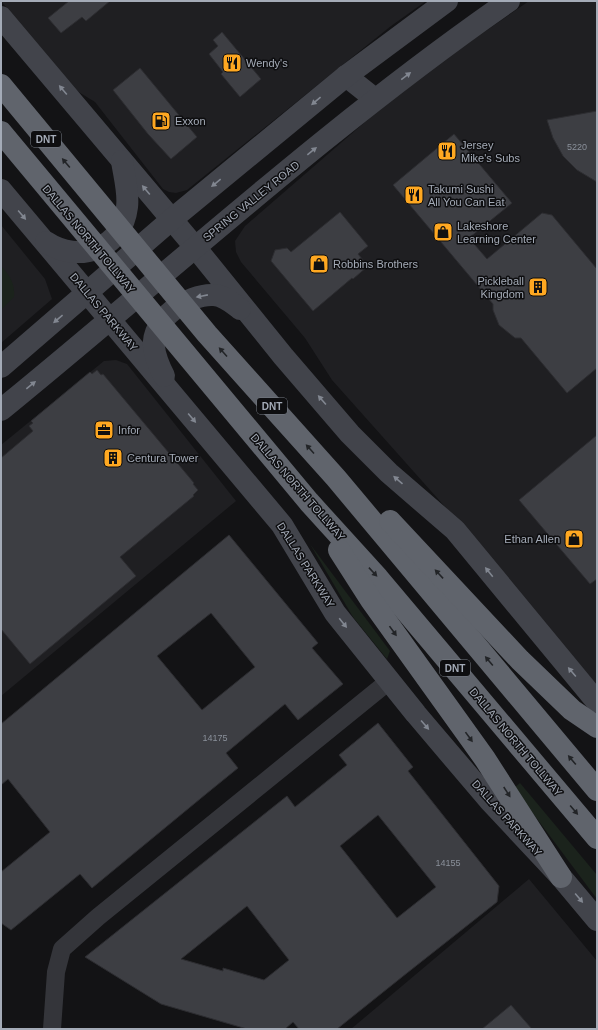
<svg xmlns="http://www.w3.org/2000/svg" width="598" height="1030" viewBox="0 0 598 1030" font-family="Arial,sans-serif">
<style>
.built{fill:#1f1f22}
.green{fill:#1b231c}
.building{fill:#3d3e43;stroke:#2d2d31;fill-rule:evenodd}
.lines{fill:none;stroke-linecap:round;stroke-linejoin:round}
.street{stroke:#34353a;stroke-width:18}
.secondary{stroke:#42444b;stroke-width:22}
.highway{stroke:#60646c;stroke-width:22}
.oneway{fill:#828791}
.oneway2{fill:#222427}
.labels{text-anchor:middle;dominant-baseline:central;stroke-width:3;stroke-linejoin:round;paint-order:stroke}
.number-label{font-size:9px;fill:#8a909a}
.shield{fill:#0e0e10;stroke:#777c85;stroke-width:1}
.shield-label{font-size:10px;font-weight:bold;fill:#a4abb7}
.poi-label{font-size:11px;fill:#a4abb7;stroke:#0e0e10;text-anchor:start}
.street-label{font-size:11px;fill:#a4abb7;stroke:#0e0e10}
</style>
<rect width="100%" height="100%" fill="#131315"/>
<!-- built -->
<g class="built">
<polygon points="1,1 426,1 391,26 187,190 176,193 169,192 163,189 95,102 72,88"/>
<polygon points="529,1 597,1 597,685 447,509 332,380 305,338 241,262 236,252 235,241 245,226 380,109 448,57"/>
<polygon points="1,225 45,279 52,299 1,343"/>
<polygon points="116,360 127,364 236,501 1,696 1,445 104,361"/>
<polygon points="529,879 597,961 597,1029 351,1029"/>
</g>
<!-- green -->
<g class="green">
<path d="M 1,266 C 10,276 15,283 14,297 L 1,310 Z"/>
<polygon points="310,544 390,651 387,659 353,617"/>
<polygon points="520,783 597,875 597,899 514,788"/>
</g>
<!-- building -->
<g class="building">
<polygon points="69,1 110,1 86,21 82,17 61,33 48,18"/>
<polygon points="222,32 261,79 240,97 221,74 223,72 209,54 218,46 213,40"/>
<polygon points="140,68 197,137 171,159 148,134 113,90"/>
<polygon points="597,111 597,182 577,170 563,156 553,138 547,120"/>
<polygon points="454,134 512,203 469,238 487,259 542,213 552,215 597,269 597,368 567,393 521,338 515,338 499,325 493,310 493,304 393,185"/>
<polygon points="340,212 368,246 358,254 368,266 353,279 352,278 313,311 271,261 275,250 287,248 291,252"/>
<polygon points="97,370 101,375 103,374 194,483 193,484 198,490 193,495 194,496 120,557 136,576 30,664 1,629 1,458 33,431 29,426 33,423 31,421 90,372 92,374"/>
<polygon points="597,435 597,579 590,584 519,500"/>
<path d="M 229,535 L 318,643 L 312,648 L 343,684 L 298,720 L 285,704 L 226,753 L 238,768 L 206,794 L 92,888 L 80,874 L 11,930 L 1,923 L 1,872 L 50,832 L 8,779 L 1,785 L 1,724 ZM 211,613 L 255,667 L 202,710 L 157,656 Z"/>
<path d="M 378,723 L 413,767 L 408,771 L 499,886 L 497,902 L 407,973 L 337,1029 L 299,1029 L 293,1022 L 285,1029 L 247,1029 L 161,1004 L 85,957 L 287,796 L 295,807 L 347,765 L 339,755 ZM 378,815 L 436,887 L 397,918 L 340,846 ZM 247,906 L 289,960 L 264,980 L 223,968 L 223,971 L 181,959 Z"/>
<polygon points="511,1005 532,1029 482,1029"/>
</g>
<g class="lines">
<!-- street -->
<polyline class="street" points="52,1029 56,972 62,949 98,917 389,681"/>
<!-- secondary -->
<g class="secondary">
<polyline points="1,17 195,247 283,356 350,434 389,473 455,530 597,702"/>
<polyline points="346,76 375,99"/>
<polyline points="1,190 282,525 335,613 416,714 489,800 561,877 597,920"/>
<path d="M 46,242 C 79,264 122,249 127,207 C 129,193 124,175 122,161"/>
<polyline points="1,367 171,220 346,76 447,1"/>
<path d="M 164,376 C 160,368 155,357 154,347 C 151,319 188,294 213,295 C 224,295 232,303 240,309"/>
<path d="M 1,410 C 169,273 330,125 509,1"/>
</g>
<!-- highway -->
<g class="highway">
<polyline points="1,85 207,334 336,478 597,790"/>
<polyline points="1,132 309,502 378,578 597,838"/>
<polyline points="390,521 520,660 572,710 597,727"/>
<polyline points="339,550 371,600 485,759 561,877"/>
</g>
</g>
<!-- one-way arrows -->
<defs><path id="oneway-solid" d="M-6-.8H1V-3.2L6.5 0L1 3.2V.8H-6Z"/></defs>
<g class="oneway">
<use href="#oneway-solid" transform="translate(406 76) rotate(-37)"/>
<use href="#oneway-solid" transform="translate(63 90) rotate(-130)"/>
<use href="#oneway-solid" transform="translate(316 101) rotate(140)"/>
<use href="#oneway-solid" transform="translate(312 151) rotate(-39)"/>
<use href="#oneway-solid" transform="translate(216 183) rotate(141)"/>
<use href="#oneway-solid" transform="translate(146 190) rotate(-130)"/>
<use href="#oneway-solid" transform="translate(22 215) rotate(50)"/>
<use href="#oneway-solid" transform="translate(202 296) rotate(169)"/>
<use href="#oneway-solid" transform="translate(58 319) rotate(140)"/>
<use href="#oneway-solid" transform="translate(31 385) rotate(-39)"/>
<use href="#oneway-solid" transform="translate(322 400) rotate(-131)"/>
<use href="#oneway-solid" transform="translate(192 418) rotate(50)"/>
<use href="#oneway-solid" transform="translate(398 480) rotate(-139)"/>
<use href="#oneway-solid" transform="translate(489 572) rotate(-129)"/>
<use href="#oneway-solid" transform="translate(343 623) rotate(51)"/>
<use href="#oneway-solid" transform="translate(572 672) rotate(-130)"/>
<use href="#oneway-solid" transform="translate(425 725) rotate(49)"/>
<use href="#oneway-solid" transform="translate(579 898) rotate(50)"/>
</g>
<g class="oneway2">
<use href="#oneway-solid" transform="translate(66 163) rotate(-130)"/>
<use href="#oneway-solid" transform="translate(223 352) rotate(-132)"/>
<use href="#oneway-solid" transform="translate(310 449) rotate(-132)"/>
<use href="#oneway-solid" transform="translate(373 572) rotate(47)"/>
<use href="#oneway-solid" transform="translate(439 574) rotate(-133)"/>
<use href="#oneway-solid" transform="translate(393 631) rotate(54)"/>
<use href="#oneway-solid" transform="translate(489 661) rotate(-130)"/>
<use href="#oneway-solid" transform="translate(469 737) rotate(54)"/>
<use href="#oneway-solid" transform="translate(572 760) rotate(-130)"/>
<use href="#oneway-solid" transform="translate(507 792) rotate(57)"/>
<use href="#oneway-solid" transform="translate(574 810) rotate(50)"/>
</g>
<!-- icons -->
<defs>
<g id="restaurant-square" transform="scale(1)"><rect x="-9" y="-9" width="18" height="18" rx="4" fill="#ffa821" stroke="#0e0e10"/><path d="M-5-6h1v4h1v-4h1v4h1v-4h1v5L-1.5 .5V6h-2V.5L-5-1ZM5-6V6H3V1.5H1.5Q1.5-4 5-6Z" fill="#111"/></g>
<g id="fuel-square" transform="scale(1)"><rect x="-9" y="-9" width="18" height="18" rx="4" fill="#ffa821" stroke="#0e0e10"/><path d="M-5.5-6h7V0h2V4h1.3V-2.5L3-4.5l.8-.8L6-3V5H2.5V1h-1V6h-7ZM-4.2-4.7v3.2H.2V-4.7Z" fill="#111"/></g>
<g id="shop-square" transform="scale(1)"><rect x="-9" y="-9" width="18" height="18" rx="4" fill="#ffa821" stroke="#0e0e10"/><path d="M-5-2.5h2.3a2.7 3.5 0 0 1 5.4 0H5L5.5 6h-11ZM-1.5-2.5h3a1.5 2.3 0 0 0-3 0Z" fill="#111"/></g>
<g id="building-square" transform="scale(1)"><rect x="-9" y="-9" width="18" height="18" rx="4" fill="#ffa821" stroke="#0e0e10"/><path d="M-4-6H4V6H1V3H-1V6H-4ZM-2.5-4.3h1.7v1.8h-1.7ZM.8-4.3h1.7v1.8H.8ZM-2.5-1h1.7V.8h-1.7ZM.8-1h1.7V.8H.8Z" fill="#111"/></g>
<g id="office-square" transform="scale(1)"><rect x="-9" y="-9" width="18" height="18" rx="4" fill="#ffa821" stroke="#0e0e10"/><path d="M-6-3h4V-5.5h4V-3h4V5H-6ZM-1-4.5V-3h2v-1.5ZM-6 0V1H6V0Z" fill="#111"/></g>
</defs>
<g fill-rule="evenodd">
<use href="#restaurant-square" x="232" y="63"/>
<use href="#fuel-square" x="161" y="121"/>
<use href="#restaurant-square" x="447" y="151"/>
<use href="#restaurant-square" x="414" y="195"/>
<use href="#shop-square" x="443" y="232"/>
<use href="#shop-square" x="319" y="264"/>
<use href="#building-square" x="538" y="287"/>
<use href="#office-square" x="104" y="430"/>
<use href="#building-square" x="113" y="458"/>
<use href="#shop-square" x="574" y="539"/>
</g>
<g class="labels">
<!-- number labels -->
<g class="number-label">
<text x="577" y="147">5220</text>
<text x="215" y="738">14175</text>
<text x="448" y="863">14155</text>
</g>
<!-- shield labels -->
<g class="shield">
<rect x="31" y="131" width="30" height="16" rx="3"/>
<rect x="257" y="398" width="30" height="16" rx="3"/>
<rect x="440" y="660" width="30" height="16" rx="3"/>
</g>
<g class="shield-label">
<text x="46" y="139">DNT</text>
<text x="272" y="406">DNT</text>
<text x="455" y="668">DNT</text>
</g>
<!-- poi labels -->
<g class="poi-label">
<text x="246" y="63">Wendy's</text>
<text x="175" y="121">Exxon</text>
<text x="461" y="145">Jersey<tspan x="461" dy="13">Mike's Subs</tspan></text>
<text x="428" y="189">Takumi Sushi<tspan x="428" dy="13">All You Can Eat</tspan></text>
<text x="457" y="226">Lakeshore<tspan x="457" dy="13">Learning Center</tspan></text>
<text x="333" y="264">Robbins Brothers</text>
<text x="524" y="281" text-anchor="end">Pickleball<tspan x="524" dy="13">Kingdom</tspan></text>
<text x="118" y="430">Infor</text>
<text x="127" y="458">Centura Tower</text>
<text x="560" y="539" text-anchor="end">Ethan Allen</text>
</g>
<!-- street labels -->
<g class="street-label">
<text transform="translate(251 201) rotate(-39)">SPRING VALLEY ROAD</text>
<text transform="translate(89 239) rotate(50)">DALLAS NORTH TOLLWAY</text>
<text transform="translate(104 312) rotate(50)">DALLAS PARKWAY</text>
<text transform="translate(298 487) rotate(49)">DALLAS NORTH TOLLWAY</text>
<text transform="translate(306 565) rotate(58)">DALLAS PARKWAY</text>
<text transform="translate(516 742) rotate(50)">DALLAS NORTH TOLLWAY</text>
<text transform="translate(507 818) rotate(48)">DALLAS PARKWAY</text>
</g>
</g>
<!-- border -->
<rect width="598" height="1030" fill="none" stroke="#a4abb7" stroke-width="4"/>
</svg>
